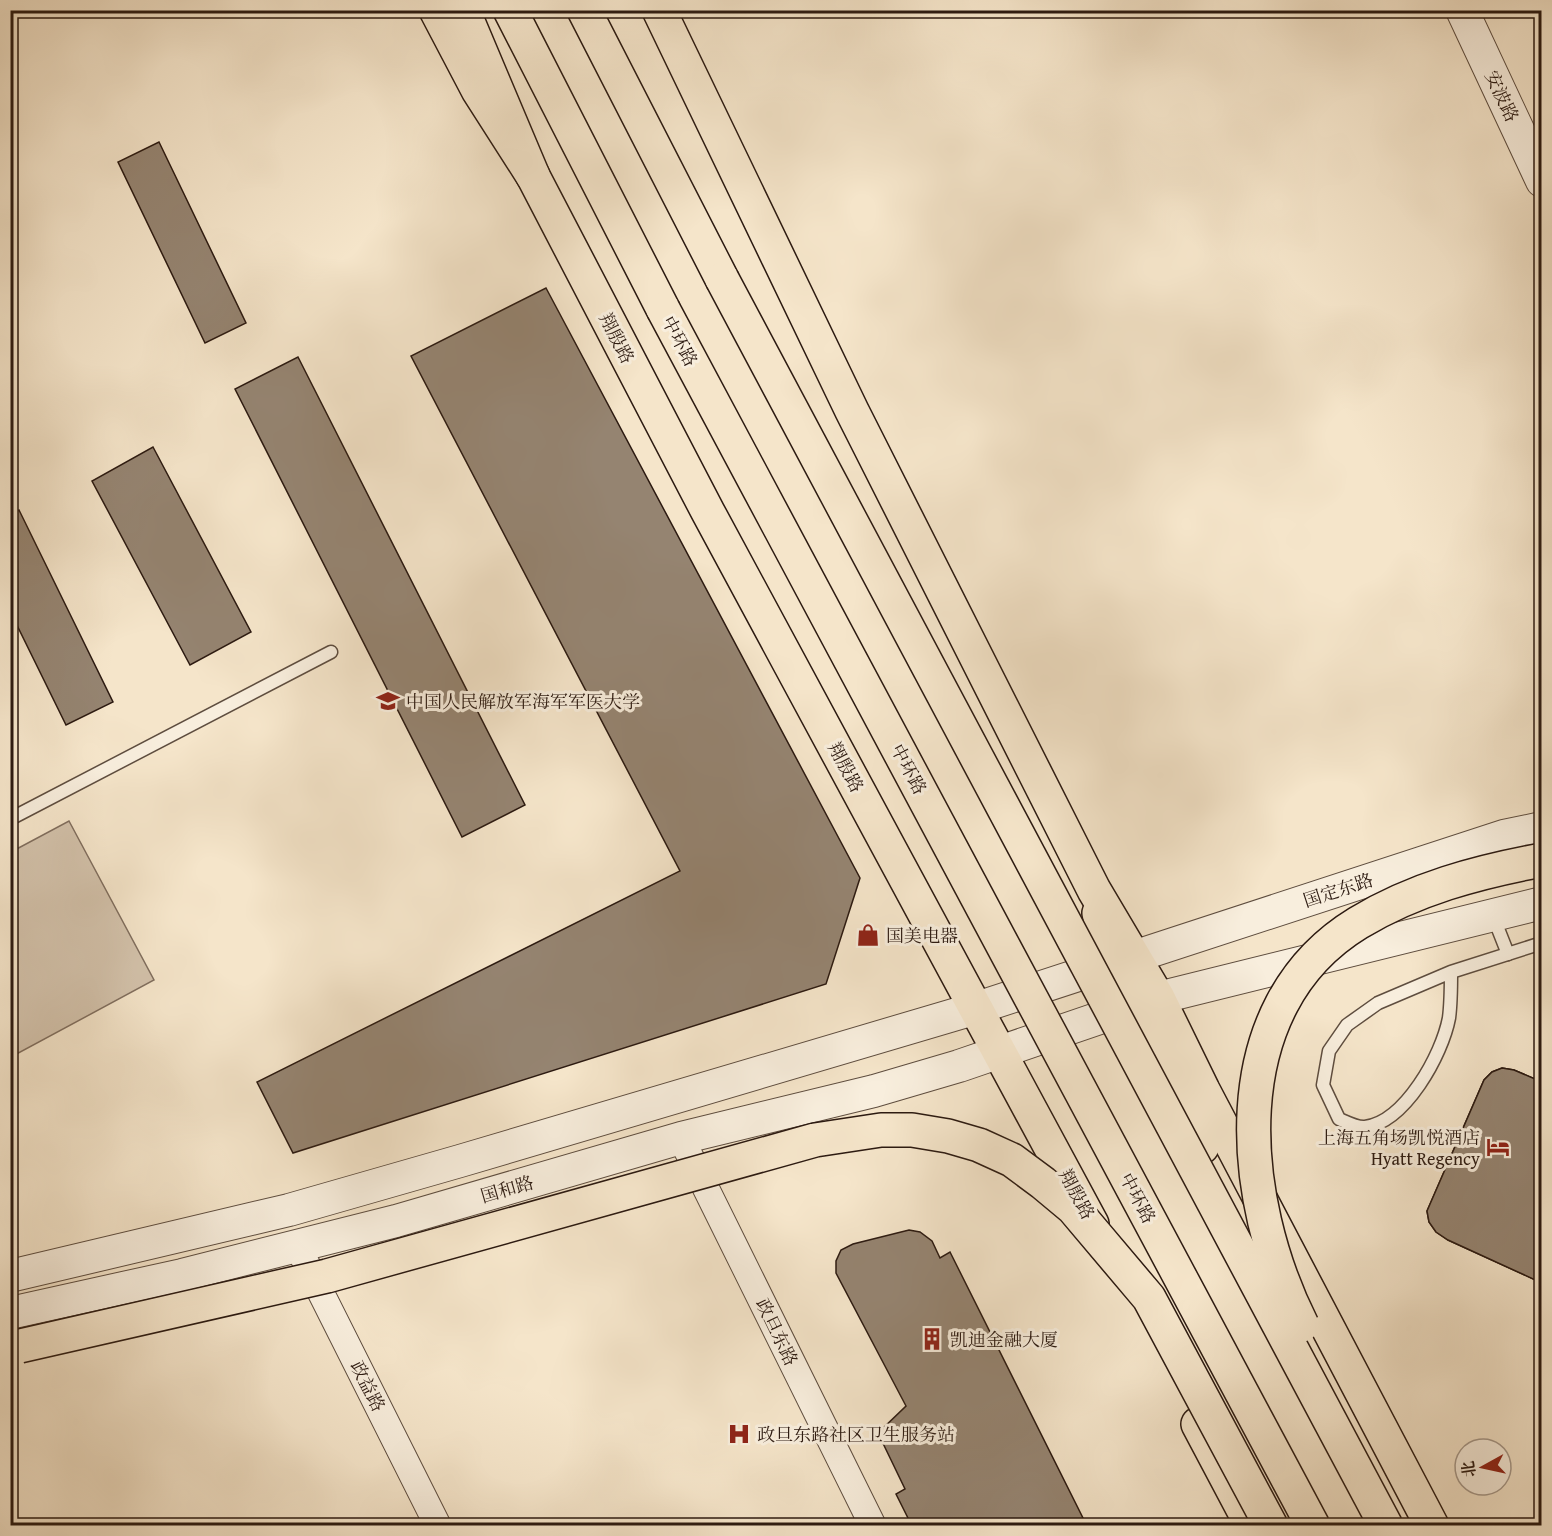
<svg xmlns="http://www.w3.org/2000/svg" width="1552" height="1536" viewBox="0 0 1552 1536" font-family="'Gentium Book Plus','Noto Serif SC',serif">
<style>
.green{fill:#d3c2ab;stroke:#806e5e;stroke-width:1.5}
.building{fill:#958471;stroke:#2c1a11;stroke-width:1.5}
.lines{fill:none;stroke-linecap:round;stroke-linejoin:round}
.service-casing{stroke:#5e4d3f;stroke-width:15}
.minor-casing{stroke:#5e4d3f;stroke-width:28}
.tertiary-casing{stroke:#5e4d3f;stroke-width:34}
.primary-casing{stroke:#2c1a11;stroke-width:36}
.trunk-casing{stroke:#2c1a11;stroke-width:36}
.service{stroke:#f8eedd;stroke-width:12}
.minor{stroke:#f8eedd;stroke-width:26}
.tertiary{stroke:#f8eedd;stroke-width:32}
.primary{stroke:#f5e5ca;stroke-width:33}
.trunk{stroke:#f5e5ca;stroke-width:33}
.trunk-bridge-casing{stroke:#2c1a11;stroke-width:36;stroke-linecap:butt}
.trunk-bridge{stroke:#f5e5ca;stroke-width:33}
.labels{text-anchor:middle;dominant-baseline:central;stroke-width:6;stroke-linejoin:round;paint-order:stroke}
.street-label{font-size:18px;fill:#2c1a11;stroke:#f8eedd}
.poi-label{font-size:18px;fill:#2c1a11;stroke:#f8eedd;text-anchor:start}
</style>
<rect width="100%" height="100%" fill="#f5e5ca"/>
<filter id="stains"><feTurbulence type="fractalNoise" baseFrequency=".00333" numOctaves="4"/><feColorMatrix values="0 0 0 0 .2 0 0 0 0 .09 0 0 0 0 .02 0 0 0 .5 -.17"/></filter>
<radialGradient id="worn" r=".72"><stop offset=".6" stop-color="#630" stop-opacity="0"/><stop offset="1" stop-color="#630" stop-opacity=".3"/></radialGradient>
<!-- green -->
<polygon class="green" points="69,821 154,980 11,1057 11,852"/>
<!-- building -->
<g class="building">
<polygon points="159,142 246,323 205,343 118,162"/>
<polygon points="546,288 860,878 826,984 293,1153 257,1082 680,871 411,356"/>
<polygon points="298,357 525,805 462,837 235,389"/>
<polygon points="153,447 251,632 190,665 92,481"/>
<polygon points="19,510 113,702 66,725 10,611 10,515"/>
<polygon points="1502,1068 1514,1070 1542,1082 1542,1283 1448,1240 1436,1232 1429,1222 1427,1211 1484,1080 1492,1072"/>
<polygon points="1502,1068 1514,1070 1542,1082 1542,1283 1448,1240 1436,1232 1429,1222 1427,1211 1484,1080 1492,1072"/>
<polygon points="909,1230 920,1232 932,1241 940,1258 950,1252 1087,1526 912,1526 896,1494 905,1489 878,1433 906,1406 836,1273 836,1261 841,1250 853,1244"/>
</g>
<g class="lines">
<!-- service casing -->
<g class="service-casing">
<g id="service">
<polyline points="10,819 331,652"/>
<polyline points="1493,916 1508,954"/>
<path d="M 1451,972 C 1451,988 1451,1003 1449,1018 C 1442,1055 1405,1122 1365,1127 C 1358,1128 1346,1122 1339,1119 L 1323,1085 L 1329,1051 L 1347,1025 L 1378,1003 L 1451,972 L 1542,943"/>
<polyline points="10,1519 14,1526"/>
</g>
</g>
<!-- minor casing -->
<g class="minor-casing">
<g id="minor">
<polyline points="681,1138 873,1526"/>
<polyline points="298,1247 438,1526"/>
</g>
</g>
<!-- tertiary casing -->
<g class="tertiary-casing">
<g id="tertiary">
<polyline points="1462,10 1542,181"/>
<polyline points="10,1276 289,1210 460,1161 977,1008 1504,836 1542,828"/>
<polyline points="10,1313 182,1275 396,1221 681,1138 874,1091 959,1066 1158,998 1542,903"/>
</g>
</g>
<!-- primary casing -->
<g class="primary-casing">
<g id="primary">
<polyline points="436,10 478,90 533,176 708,512 1092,1224"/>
<polyline points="659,10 852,411 1094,890 1158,998 1203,1090 1432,1526"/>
<polyline points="1099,913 1110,964 1202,1147"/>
<polyline points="1198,1424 1252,1526"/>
</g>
</g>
<!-- trunk casing -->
<g class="trunk-casing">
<g id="trunk">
<polyline points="463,10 533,176"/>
<polyline points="510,10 663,309"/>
<polyline points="584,10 722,279"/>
</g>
</g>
<!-- service -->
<use href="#service" class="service"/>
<!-- minor -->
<use href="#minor" class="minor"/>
<!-- tertiary -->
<use href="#tertiary" class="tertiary"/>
<!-- primary -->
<use href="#primary" class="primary"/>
<!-- trunk -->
<use href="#trunk" class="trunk"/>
<!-- trunk-bridge casing -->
<g class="trunk-bridge-casing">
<g id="trunk-bridge">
<polyline points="722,279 1386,1526"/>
<polyline points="663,309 1313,1526"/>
<path d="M 1302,1325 C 1239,1200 1219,1008 1358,923 C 1414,889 1477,872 1542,860"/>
<polyline points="20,1346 327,1276 815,1140 881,1130 912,1130 948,1136 979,1145 1012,1160 1043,1183 1073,1208 1149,1298 1271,1526"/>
</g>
</g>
<!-- trunk-bridge -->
<use href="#trunk-bridge" class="trunk-bridge"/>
</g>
<!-- icons -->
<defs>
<g id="university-bare" transform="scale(1.8)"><path d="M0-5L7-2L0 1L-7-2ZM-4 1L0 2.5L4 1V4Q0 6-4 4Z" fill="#8f2418" stroke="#f8eedd" stroke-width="2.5" paint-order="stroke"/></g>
<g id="shop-bare" transform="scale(1.8)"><path d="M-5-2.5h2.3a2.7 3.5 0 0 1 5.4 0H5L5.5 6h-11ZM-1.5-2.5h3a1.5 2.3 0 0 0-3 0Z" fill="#8f2418" stroke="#f8eedd" stroke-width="2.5" paint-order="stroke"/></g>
<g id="hotel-bare" transform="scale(1.8)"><path d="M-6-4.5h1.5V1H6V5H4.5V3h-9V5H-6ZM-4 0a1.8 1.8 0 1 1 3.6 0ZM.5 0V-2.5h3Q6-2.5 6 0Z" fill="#8f2418" stroke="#f8eedd" stroke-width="2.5" paint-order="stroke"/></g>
<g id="building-bare" transform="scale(1.8)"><path d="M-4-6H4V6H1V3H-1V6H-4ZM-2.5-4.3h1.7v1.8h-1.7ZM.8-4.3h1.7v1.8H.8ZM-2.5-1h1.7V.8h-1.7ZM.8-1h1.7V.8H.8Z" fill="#8f2418" stroke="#f8eedd" stroke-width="2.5" paint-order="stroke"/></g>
<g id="hospital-bare" transform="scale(1.8)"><path d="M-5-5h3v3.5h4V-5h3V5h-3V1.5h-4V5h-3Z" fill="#8f2418" stroke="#f8eedd" stroke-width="2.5" paint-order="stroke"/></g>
</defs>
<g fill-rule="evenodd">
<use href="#university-bare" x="388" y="701"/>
<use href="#shop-bare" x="868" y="935"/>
<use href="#hotel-bare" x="1498" y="1147"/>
<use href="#building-bare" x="932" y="1339"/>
<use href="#hospital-bare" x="739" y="1434"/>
</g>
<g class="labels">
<!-- street labels -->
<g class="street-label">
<text transform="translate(1502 96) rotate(65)">安波路</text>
<text transform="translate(617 338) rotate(63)">翔殷路</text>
<text transform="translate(680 341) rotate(62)">中环路</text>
<text transform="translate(846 767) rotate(62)">翔殷路</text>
<text transform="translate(909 769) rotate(62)">中环路</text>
<text transform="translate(1338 890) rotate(-18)">国定东路</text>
<text transform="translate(507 1189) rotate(-16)">国和路</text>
<text transform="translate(1077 1194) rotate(62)">翔殷路</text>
<text transform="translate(1138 1198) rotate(62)">中环路</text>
<text transform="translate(777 1332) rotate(64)">政旦东路</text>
<text transform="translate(368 1386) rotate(63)">政益路</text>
</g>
<!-- poi labels -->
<g class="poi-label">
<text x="406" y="701">中国人民解放军海军军医大学</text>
<text x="886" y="935">国美电器</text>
<text x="1480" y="1137" text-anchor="end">上海五角场凯悦酒店<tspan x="1480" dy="21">Hyatt Regency</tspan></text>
<text x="950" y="1339">凯迪金融大厦</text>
<text x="757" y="1434">政旦东路社区卫生服务站</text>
</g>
</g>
<!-- margin -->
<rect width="1552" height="1536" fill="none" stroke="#f5e5ca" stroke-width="36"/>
<rect x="12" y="12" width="1528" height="1512" fill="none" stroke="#2c1a11" stroke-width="3"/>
<rect x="18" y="18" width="1516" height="1500" fill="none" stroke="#2c1a11" stroke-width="1.5"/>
<!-- north arrow -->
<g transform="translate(1483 1467) rotate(262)"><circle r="28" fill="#f8eedd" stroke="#a6998b" stroke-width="1.5"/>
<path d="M0-4.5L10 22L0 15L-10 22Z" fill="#8f2418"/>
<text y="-9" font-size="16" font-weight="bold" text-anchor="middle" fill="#2c1a11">北</text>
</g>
<rect width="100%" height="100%" filter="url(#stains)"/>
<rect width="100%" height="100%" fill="url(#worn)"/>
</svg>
